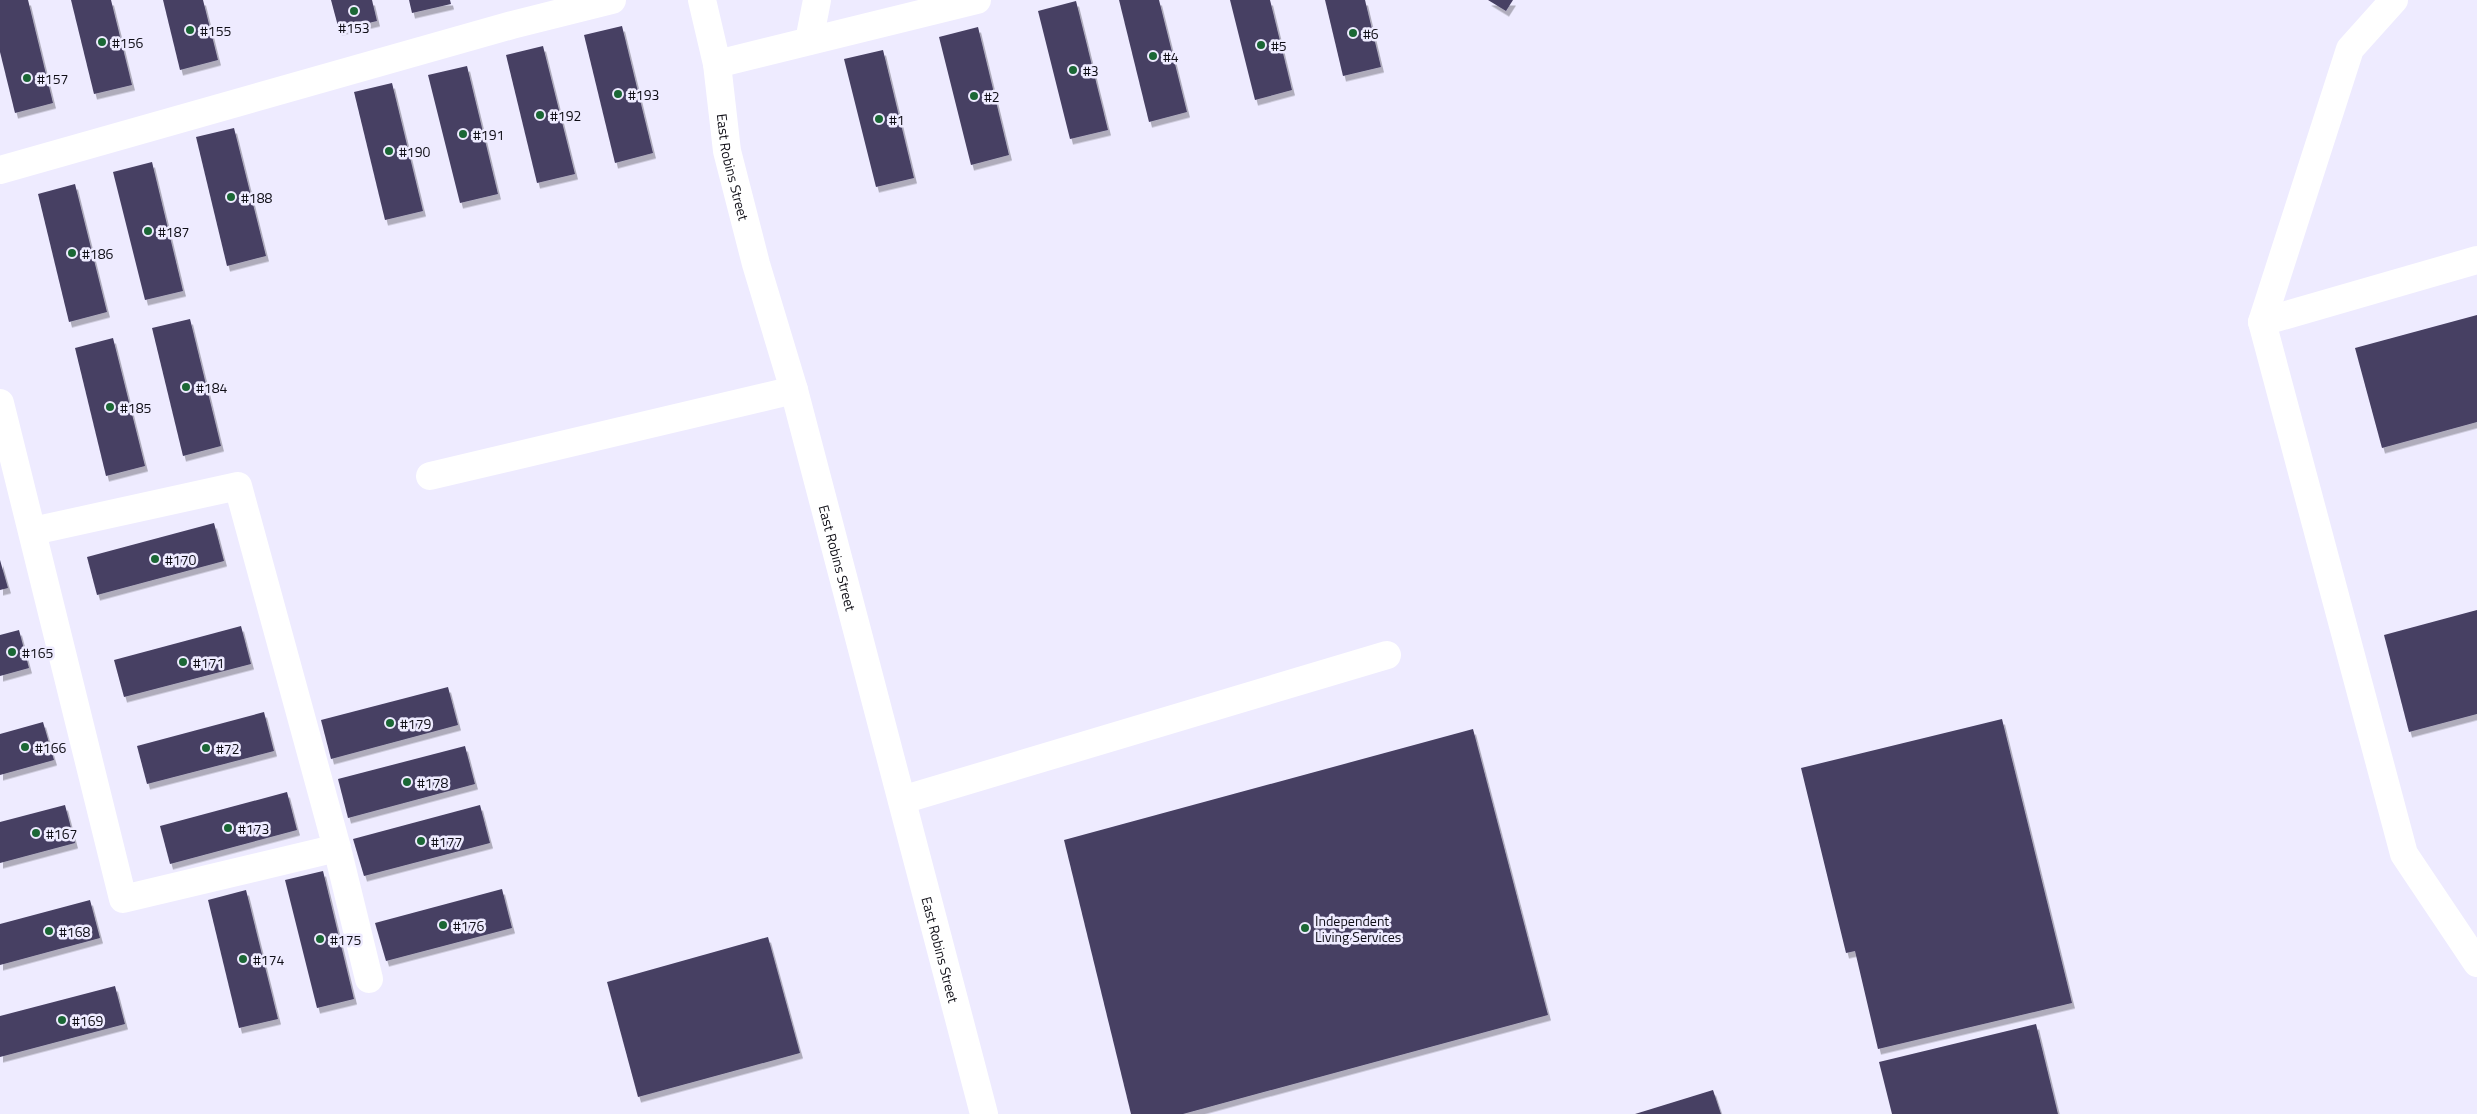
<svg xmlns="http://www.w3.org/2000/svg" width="2477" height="1114" viewBox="0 0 2477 1114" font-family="'Titillium Web',sans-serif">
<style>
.building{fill:#474063;filter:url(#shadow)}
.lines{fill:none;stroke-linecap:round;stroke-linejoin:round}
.minor{stroke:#fff;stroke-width:28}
.poi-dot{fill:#1b6735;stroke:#eeebff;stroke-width:2}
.labels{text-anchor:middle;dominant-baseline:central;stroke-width:5;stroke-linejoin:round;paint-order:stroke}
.poi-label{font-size:14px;fill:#0f0e16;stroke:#eeebff;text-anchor:start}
.street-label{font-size:14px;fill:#0f0e16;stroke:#eeebff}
</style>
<defs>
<filter id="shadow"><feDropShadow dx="3" dy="5.5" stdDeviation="0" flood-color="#0004"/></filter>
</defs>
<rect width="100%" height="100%" fill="#eeebff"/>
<!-- building -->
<g class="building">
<polygon points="0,0 28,0 53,103 15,113 0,52"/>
<polygon points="71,0 111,0 132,85 94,94"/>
<polygon points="163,0 203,0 218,60 180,70"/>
<polygon points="331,0 372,0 377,21 339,30"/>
<polygon points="409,0 450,0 451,4 412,13"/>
<polygon points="1119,0 1159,0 1187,112 1149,122"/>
<polygon points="1230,0 1270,0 1292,90 1255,100"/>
<polygon points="1325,0 1365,0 1381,67 1343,76"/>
<polygon points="1488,0 1513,0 1506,11"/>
<polygon points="1076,1 1108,130 1070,139 1038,11"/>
<polygon points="622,26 653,153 615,163 584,35"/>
<polygon points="978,27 1009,155 971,165 939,37"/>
<polygon points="543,46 575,174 537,183 506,55"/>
<polygon points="883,50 914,178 876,187 844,59"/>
<polygon points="467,66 498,194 460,203 428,75"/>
<polygon points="392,83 423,211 385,220 354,92"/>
<polygon points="234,128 266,256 227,266 196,137"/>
<polygon points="152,162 183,291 145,300 113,172"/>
<polygon points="75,184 107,312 69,322 38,194"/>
<polygon points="2477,315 2477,422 2382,448 2355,348"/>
<polygon points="190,319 221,446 183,456 152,328"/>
<polygon points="113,338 145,466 106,476 75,348"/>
<polygon points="214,523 224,561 97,595 87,557"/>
<polygon points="0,560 8,588 0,590"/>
<polygon points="2477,610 2477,714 2409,732 2384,635"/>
<polygon points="241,626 251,664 124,697 114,660"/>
<polygon points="19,630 29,668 0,676 0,635"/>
<polygon points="448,687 458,725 331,759 321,720"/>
<polygon points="264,712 274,751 147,784 137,746"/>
<polygon points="2002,719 2072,1003 1878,1049 1855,951 1846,953 1801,768"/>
<polygon points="43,722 54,760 0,775 0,734"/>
<polygon points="1473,729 1548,1015 1183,1114 1131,1114 1064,840"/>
<polygon points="465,746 475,784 348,818 338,779"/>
<polygon points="287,792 297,830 170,864 160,826"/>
<polygon points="65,805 75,843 0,863 0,822"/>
<polygon points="480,805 490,843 364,876 353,839"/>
<polygon points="323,871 354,999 317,1008 285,880"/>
<polygon points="502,889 512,928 386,961 375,923"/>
<polygon points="246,890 278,1019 239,1028 208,900"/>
<polygon points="90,900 100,938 0,965 0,924"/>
<polygon points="768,937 800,1053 638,1097 607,982"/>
<polygon points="115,986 125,1024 0,1057 0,1016"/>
<polygon points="2036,1024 2058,1114 1892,1114 1879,1062"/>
<polygon points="1713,1090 1721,1114 1635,1114"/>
</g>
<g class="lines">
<!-- minor -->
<g class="minor">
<path id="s1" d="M 702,0 L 717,64 L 727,151 L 756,264 L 794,390 L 984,1114"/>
<polyline points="2394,0 2350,49 2262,322 2404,854 2477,963"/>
<polyline points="809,41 817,0"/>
<polyline points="717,64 977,0"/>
<polyline points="0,170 512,25 612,0"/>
<polyline points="2262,322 2477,260"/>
<polyline points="0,403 123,899 337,848 238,486 33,531"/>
<polyline points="430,476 794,390"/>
<polyline points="902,800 1387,655"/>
<polyline points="337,848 369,979"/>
</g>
</g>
<!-- markers -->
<g class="poi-dot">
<circle cx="354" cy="11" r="5"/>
<circle cx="190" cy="30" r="5"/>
<circle cx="1353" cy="33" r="5"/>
<circle cx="102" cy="42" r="5"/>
<circle cx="1261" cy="45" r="5"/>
<circle cx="1153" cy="56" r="5"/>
<circle cx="1073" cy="70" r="5"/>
<circle cx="27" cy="78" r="5"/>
<circle cx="618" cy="94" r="5"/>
<circle cx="974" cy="96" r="5"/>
<circle cx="540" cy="115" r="5"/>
<circle cx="879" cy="119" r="5"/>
<circle cx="463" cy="134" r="5"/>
<circle cx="389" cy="151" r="5"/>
<circle cx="231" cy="197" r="5"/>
<circle cx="148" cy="231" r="5"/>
<circle cx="72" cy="253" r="5"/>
<circle cx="186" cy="387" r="5"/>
<circle cx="110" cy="407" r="5"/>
<circle cx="155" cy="559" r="5"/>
<circle cx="12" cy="652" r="5"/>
<circle cx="183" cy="662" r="5"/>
<circle cx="390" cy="723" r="5"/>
<circle cx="25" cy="747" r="5"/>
<circle cx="206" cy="748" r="5"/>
<circle cx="407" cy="782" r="5"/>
<circle cx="228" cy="828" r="5"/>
<circle cx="36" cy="833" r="5"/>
<circle cx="421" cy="841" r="5"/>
<circle cx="443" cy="925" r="5"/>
<circle cx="1305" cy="928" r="5"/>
<circle cx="49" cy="931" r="5"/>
<circle cx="320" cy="939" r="5"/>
<circle cx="243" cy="959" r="5"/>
<circle cx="62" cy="1020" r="5"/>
</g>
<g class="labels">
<!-- poi labels -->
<g class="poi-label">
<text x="354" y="27" text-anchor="middle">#153</text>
<text x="200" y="30">#155</text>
<text x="1363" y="33">#6</text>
<text x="112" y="42">#156</text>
<text x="1271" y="45">#5</text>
<text x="1163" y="56">#4</text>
<text x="1083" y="70">#3</text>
<text x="37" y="78">#157</text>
<text x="628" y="94">#193</text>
<text x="984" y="96">#2</text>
<text x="550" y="115">#192</text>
<text x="889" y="119">#1</text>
<text x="473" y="134">#191</text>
<text x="399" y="151">#190</text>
<text x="241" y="197">#188</text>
<text x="158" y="231">#187</text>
<text x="82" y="253">#186</text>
<text x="196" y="387">#184</text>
<text x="120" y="407">#185</text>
<text x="165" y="559">#170</text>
<text x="22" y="652">#165</text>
<text x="193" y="662">#171</text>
<text x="400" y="723">#179</text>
<text x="35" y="747">#166</text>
<text x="216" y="748">#72</text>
<text x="417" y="782">#178</text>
<text x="238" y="828">#173</text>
<text x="46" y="833">#167</text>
<text x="431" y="841">#177</text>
<text x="1315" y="920">Independent<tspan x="1315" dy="16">Living Services</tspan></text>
<text x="453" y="925">#176</text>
<text x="59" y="931">#168</text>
<text x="330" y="939">#175</text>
<text x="253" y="959">#174</text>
<text x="72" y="1020">#169</text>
</g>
<!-- street labels -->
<g class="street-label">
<text stroke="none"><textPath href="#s1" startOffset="170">East Robins Street</textPath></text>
<text stroke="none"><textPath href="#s1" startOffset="575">East Robins Street</textPath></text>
<text stroke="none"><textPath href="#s1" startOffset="980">East Robins Street</textPath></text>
</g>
</g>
</svg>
